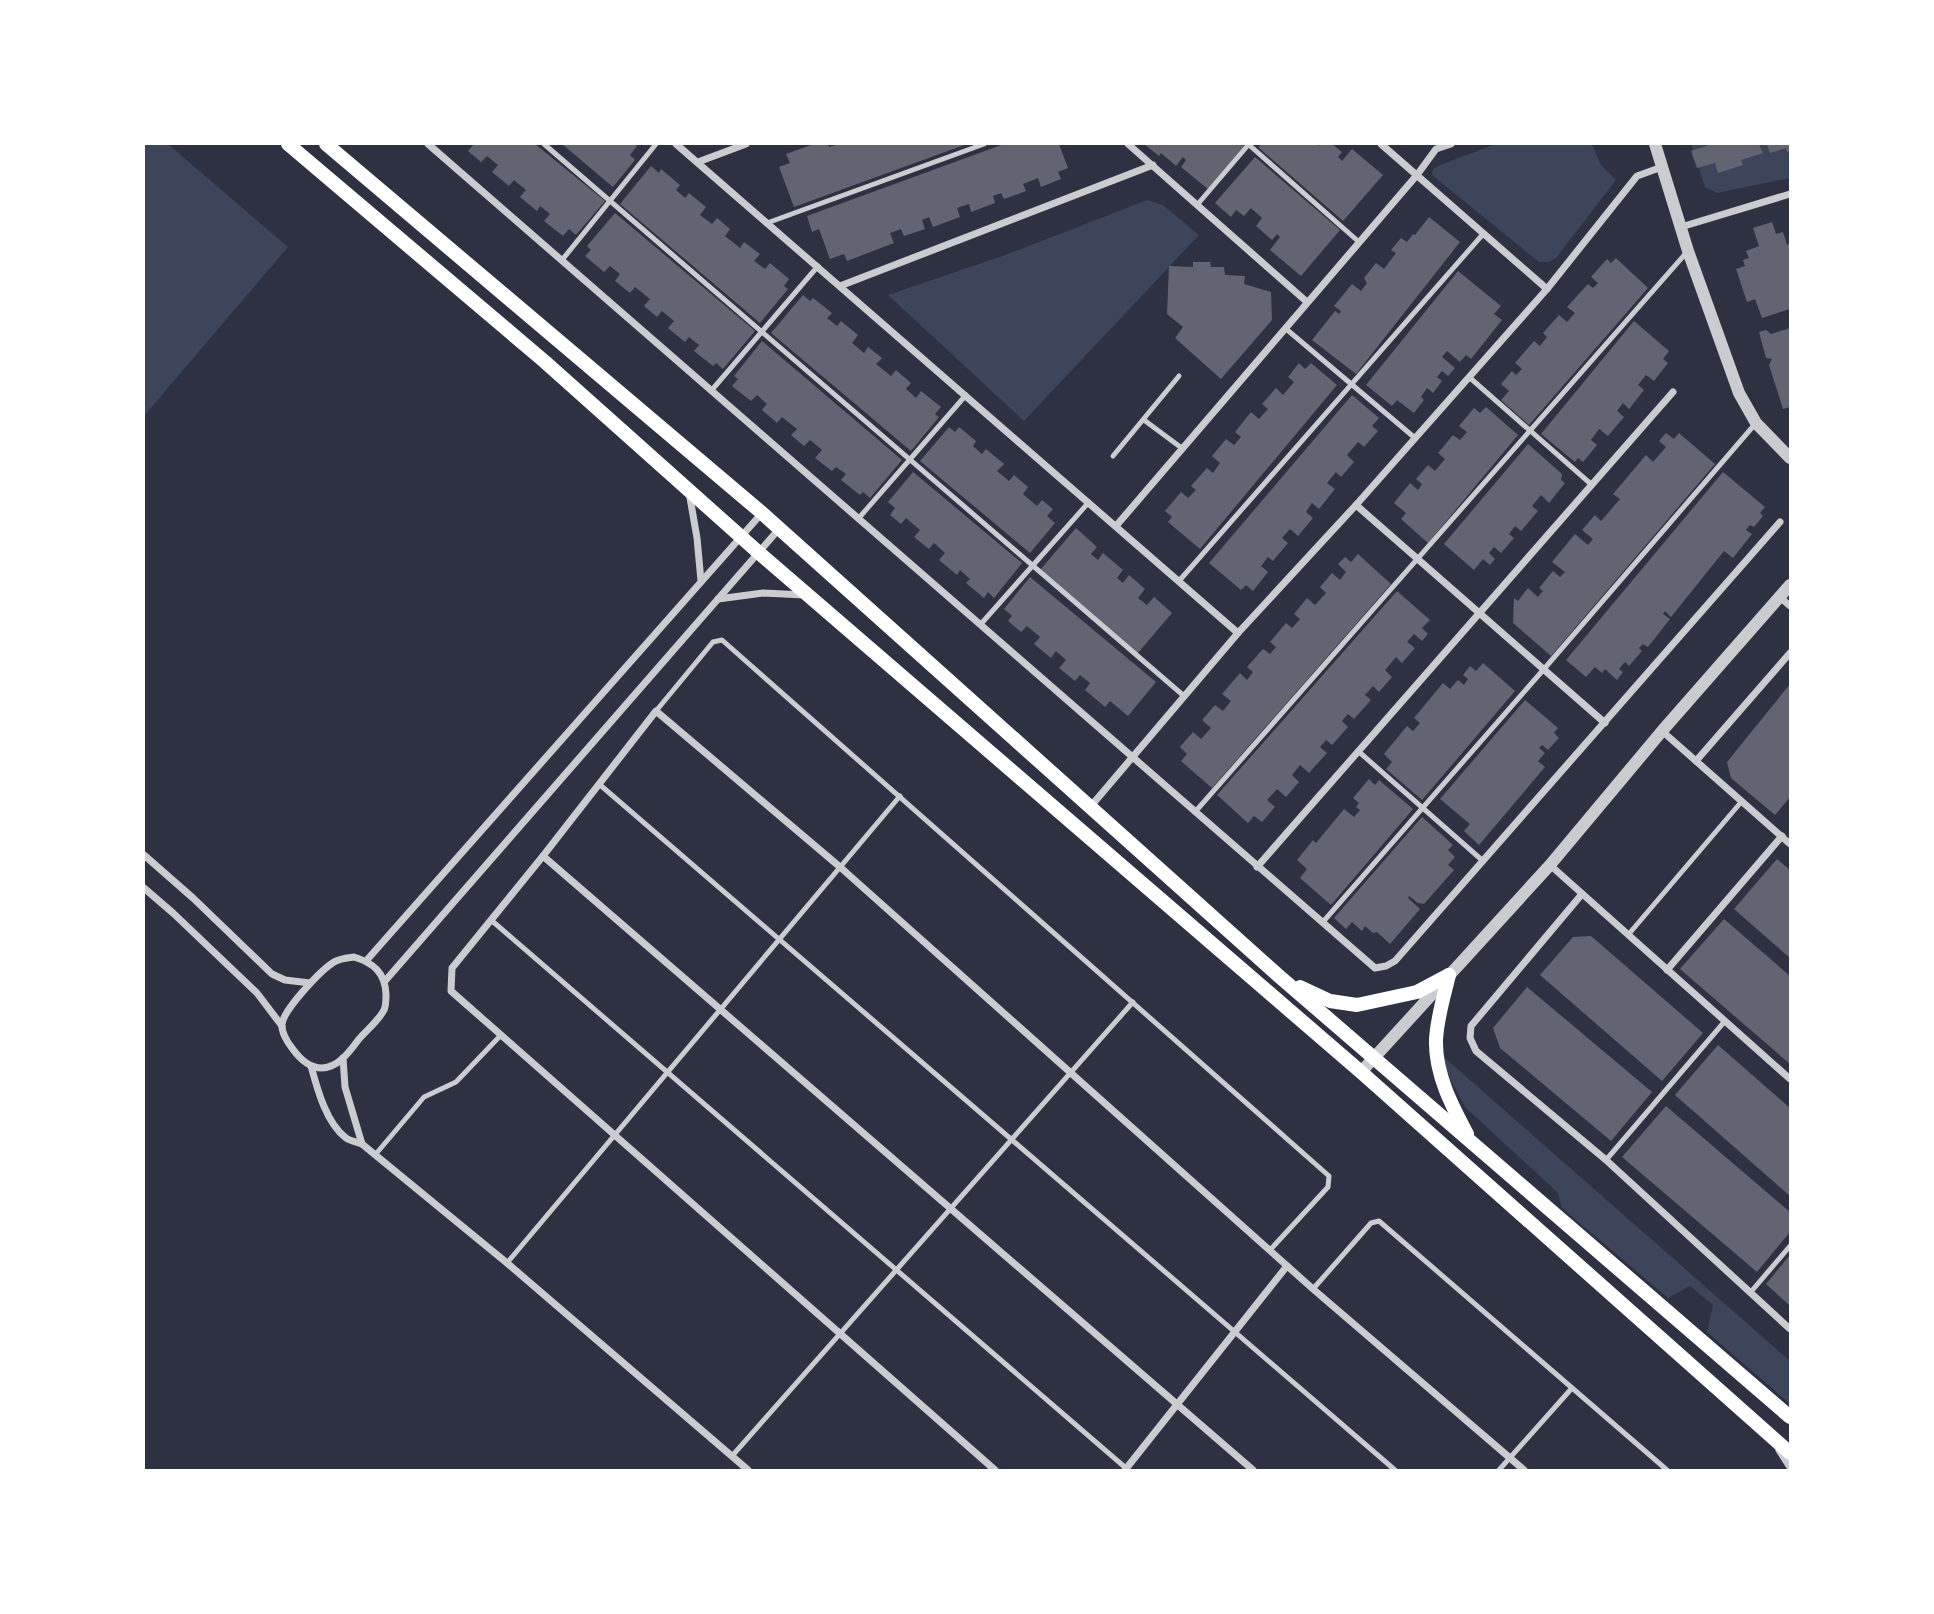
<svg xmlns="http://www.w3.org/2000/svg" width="1934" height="1614" viewBox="0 0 1934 1614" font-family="'Crimson Pro',serif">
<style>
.green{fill:#3c4559}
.building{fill:#626471}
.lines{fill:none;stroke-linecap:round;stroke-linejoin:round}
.service{stroke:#caccd0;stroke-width:5}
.minor{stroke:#caccd0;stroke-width:7}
.tertiary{stroke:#caccd0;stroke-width:12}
.secondary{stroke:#fff;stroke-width:14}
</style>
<rect width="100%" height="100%" fill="#2d3142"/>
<!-- green -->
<g class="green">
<polygon points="144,144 168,144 288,247 144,416"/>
<polygon points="1496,144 1592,144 1601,165 1616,180 1556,258 1549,262 1539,262 1432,175 1433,169 1440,165"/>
<polygon points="1691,144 1790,144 1790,178 1717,193 1705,187"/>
<polygon points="1147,200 1163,205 1199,235 1024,421 888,295 1008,254"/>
<polygon points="1445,1058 1790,1361 1790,1404 1707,1332 1713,1305 1690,1286 1668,1298 1562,1208 1558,1193 1465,1107 1442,1063"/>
</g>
<!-- building -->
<g class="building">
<polygon points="474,144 535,144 605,201 576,235 569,229 563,236 544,221 550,214 540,206 537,211 520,197 526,190 514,180 509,186 492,172 498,165 487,156 481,162 468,151"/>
<polygon points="562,144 634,144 637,146 630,155 635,160 613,187"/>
<polygon points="814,144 828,144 829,147 840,144 967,144 794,207 779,167 790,163 786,154"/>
<polygon points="1004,144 1059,144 1068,168 1058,172 1061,179 1041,187 1038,178 1023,184 1026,191 1004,199 1001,193 993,196 995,203 971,212 969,204 957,208 960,217 933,227 929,217 922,220 925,229 904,236 901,229 890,233 894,243 847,261 844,254 830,259 819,229 812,232 807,216"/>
<polygon points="1144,144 1241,144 1244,146 1208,189 1181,167 1186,160 1183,157 1176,166 1161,153 1159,156"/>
<polygon points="1262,144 1317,144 1319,146 1321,144 1332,144 1342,152 1338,157 1342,161 1352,149 1383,175 1343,221 1258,147"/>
<polygon points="1708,144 1759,144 1763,153 1741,160 1743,165 1718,173 1715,163 1697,168 1691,151 1709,145"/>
<polygon points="1767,144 1790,144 1790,151 1787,152 1786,148 1770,153"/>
<polygon points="1255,157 1340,230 1301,276 1270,250 1280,237 1277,234 1272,240 1256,226 1262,218 1251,208 1244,216 1236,210 1231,217 1215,203"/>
<polygon points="651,166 659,173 661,169 680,185 676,190 685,198 689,193 706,207 700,215 712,224 717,218 730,229 725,236 740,248 744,242 760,254 754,261 765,269 770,263 789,279 784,286 788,289 760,323 620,204"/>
<polygon points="615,213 755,331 723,369 716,363 713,366 694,351 699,345 689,337 685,342 668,328 674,321 662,311 657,317 644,306 650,299 635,287 630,293 615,281 620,274 610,266 604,272 585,256 591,250 587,246"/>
<polygon points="1429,217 1460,242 1356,374 1312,340 1335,311 1339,314 1341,311 1334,306 1352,284 1361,291 1367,283 1364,278 1376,263 1384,269 1396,253 1391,250 1401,238 1407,242 1413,234 1415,235"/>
<polygon points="1772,222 1776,234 1783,232 1787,245 1790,243 1790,309 1762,318 1755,299 1747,302 1736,269 1745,266 1743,260 1749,258 1746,251 1759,246 1753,228"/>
<polygon points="1616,258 1648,288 1529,425 1501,400 1509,391 1501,384 1512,371 1516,375 1522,369 1515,363 1534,341 1540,346 1547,337 1543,333 1559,315 1567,322 1575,313 1567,307 1588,284 1593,288 1598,283 1591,277 1607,259 1611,263"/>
<polygon points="1193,262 1210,262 1211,267 1224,267 1225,275 1245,276 1244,284 1271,292 1272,320 1221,379 1175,338 1183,327 1167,314 1169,266 1193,267"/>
<polygon points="1458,271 1501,306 1494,314 1502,320 1471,359 1466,355 1460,362 1447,351 1442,357 1455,368 1448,376 1442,371 1437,377 1442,381 1433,393 1427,388 1421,397 1424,400 1414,413 1397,400 1392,406 1366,385"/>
<polygon points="803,295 810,301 813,298 832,313 827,318 837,326 841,321 858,335 852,343 864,353 868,347 882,358 876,364 891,376 896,370 911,383 906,389 916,398 921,391 941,407 935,414 939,417 911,451 771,333"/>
<polygon points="1634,321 1669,351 1663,359 1668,363 1654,381 1646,375 1638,385 1644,390 1629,409 1623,403 1617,411 1624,417 1608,436 1599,429 1591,440 1597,445 1583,462 1578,458 1575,462 1541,434"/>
<polygon points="1790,328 1790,407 1783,409 1769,365 1772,359 1766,358 1759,332 1766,330 1771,334"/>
<polygon points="762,341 902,460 870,498 863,492 860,495 841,480 846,474 836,467 832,471 815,458 822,450 810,440 804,446 791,435 797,429 782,417 777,423 762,410 767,404 757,395 751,401 732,386 738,379 734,376"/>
<polygon points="1299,363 1305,369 1311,363 1337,385 1200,549 1168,522 1172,517 1165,511 1181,492 1188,498 1196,490 1191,486 1207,468 1213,473 1220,463 1212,456 1226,439 1234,445 1241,437 1235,432 1251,412 1259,419 1268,409 1262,404 1276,388 1283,395 1294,382 1288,377"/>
<polygon points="1352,395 1379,418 1372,426 1378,431 1364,447 1358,442 1347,455 1354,462 1341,477 1336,472 1327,483 1335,489 1319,509 1312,503 1306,512 1313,518 1298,536 1290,529 1282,538 1288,543 1273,561 1268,557 1261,566 1268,572 1253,591 1246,585 1241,590 1209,563"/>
<polygon points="1486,407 1518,435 1428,543 1401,519 1406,513 1394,503 1410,483 1418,490 1422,484 1416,479 1428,465 1435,471 1445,459 1438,453 1453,435 1460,440 1467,432 1459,426 1474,408 1480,413"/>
<polygon points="949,427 955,432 959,427 976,441 973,446 982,454 986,449 1004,464 997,471 1009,481 1014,475 1028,487 1023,494 1037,506 1042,500 1053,509 1047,516 1055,523 1030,553 920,461"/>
<polygon points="1666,433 1674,439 1679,433 1715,464 1551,656 1513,623 1514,598 1518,601 1528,588 1538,597 1543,591 1539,588 1553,571 1560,577 1565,572 1552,562 1575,534 1588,545 1593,539 1582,530 1595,515 1601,521 1620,499 1613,494 1646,455 1653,462 1666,447 1659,441"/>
<polygon points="1528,444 1562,474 1561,480 1565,483 1549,503 1541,495 1532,506 1538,511 1521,531 1515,526 1509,534 1514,538 1501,553 1494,547 1489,553 1495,559 1490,565 1483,559 1474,570 1444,544"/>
<polygon points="913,472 1022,563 994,598 988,592 984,598 966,583 970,579 960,570 957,575 939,560 945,553 934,543 929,549 914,537 920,530 906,518 901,524 890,515 895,508 888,502"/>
<polygon points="1723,472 1765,507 1760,513 1763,516 1754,527 1750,525 1746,530 1752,534 1733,558 1724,551 1671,617 1665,611 1663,614 1670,619 1648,647 1643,644 1639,648 1642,651 1629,666 1625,662 1619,669 1623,672 1617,680 1605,669 1602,673 1595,667 1586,677 1566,660"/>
<polygon points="1076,528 1097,547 1091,554 1098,560 1103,553 1123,570 1117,578 1123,583 1129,575 1145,589 1138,598 1147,605 1154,597 1172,613 1137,654 1040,570"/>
<polygon points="1358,554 1391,584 1212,788 1181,761 1187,754 1180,747 1193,732 1201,739 1211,728 1202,720 1215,705 1223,711 1231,701 1222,694 1240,673 1247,680 1253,672 1247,667 1263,649 1270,654 1276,647 1270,642 1286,623 1292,628 1300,619 1294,614 1307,598 1315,605 1326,593 1320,587 1332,573 1340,580 1346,572 1338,564 1345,557 1351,562"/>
<polygon points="1030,577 1156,682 1128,716 1110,701 1105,707 1085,690 1090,683 1080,675 1075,681 1059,668 1066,660 1056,651 1051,658 1034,644 1040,637 1027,626 1021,632 1008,621 1012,616 1004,609"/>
<polygon points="1397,591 1430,620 1422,628 1428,634 1422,641 1414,634 1407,642 1415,648 1402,663 1396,657 1385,670 1392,677 1379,692 1373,686 1365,695 1371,700 1354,719 1348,714 1342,721 1348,727 1332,745 1326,740 1320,747 1327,753 1309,773 1300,765 1292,775 1299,782 1286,797 1277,789 1267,800 1275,807 1262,822 1254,816 1248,823 1217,795"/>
<polygon points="1483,663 1515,691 1422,800 1386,769 1392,762 1384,754 1407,726 1413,731 1420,723 1414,718 1443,683 1450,689 1458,680 1464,685 1468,679 1463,675 1470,666 1476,671"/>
<polygon points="1790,684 1790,797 1775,815 1731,778 1727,762"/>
<polygon points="1525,700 1558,728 1554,733 1559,738 1548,750 1542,745 1539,748 1545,753 1538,761 1545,767 1479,845 1464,831 1470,824 1440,799"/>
<polygon points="1369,779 1375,785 1379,780 1413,809 1331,905 1300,878 1307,869 1297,860 1313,840 1316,843 1344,809 1354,817 1360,810 1356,807 1359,803 1353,798"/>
<polygon points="1422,817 1453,845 1448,850 1455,857 1448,865 1454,870 1424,904 1418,903 1409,896 1408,898 1420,909 1390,944 1377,932 1373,933 1365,926 1362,931 1352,922 1346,929 1334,918"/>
<polygon points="1777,859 1790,870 1790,958 1734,909"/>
<polygon points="1724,919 1790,976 1790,1064 1680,969"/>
<polygon points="1591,936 1703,1033 1662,1081 1540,975 1573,937"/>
<polygon points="1527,987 1652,1092 1611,1141 1500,1048 1493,1028"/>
<polygon points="1718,1045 1790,1108 1790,1196 1675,1095"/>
<polygon points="1666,1106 1790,1212 1790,1232 1757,1272 1622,1157"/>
<polygon points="1790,1255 1790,1306 1766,1284"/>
</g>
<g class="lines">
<!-- service -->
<g class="service">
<polyline points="544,144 1184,696"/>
<polyline points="1248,144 1359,242"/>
<polyline points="1197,205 1249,144"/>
<polyline points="767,223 984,144"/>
<polyline points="562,260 656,144"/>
<polyline points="1285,328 1415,438"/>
<polyline points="1469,377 1592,485"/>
<polyline points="711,391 818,266"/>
<polyline points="1144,420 1183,449"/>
<polyline points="1113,456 1179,376"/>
<polyline points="858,519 966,395"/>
<polyline points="1179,581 1484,233"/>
<polyline points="980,625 1089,502"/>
<polyline points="656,711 713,642 722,640 1329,1176 1328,1187 1270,1250"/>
<polyline points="1358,751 1483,861"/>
<polyline points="599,784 1395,1470"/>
<polyline points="1195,812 1687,252"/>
<polyline points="491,920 1127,1469"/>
<polyline points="1322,923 1544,669 1756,423"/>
<polyline points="1628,935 1742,801"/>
<polyline points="375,1155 424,1097 456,1082 501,1035"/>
<polyline points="1606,1160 1725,1021"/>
<polyline points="507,1263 900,796"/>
<polyline points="1313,1289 1371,1223 1379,1221 1667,1470"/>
<polyline points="1750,1293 1790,1246"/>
<polyline points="732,1456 1133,1002"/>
<polyline points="1499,1470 1572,1388"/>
</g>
<!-- minor -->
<g class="minor">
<polyline points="428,144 1375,968 1386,966 1395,961 1780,522"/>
<polyline points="676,144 1238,633"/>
<polyline points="1128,144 1307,302"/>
<polyline points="1381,144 1547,289"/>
<polyline points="698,162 746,144"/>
<polyline points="1681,227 1790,194"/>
<polyline points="840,286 1153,165"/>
<polyline points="689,492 697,538 701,581"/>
<polyline points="1356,505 1605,723"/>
<polyline points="1116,526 1417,175 1436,149 1451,144"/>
<polyline points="1780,597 1790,606"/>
<polyline points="718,599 763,593 804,595"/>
<polyline points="1662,731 1790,844"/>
<polyline points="1696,761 1790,653"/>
<polyline points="1091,806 1238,633 1356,505 1547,289 1637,176 1662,167"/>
<polyline points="144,855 193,898 272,974 285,980 310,983"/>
<polyline points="543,856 1253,1470"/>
<polyline points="1550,865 1790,1079"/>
<polyline points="1257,867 1673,392"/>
<polyline points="144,888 173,913 257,993 282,1026"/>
<polyline points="1582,894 1471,1026 1470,1038 1476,1051 1606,1160 1790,1329"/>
<path d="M 354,957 C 374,963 385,973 386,994 C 386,999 386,1006 384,1010 C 379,1020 367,1030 359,1039 C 350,1051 339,1067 322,1068 C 309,1068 299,1058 292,1048 C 287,1042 281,1031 282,1024 C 284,1009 321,970 334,962 C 341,958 346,958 354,957 Z"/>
<polyline points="366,961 762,513"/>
<polyline points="1667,970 1782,836"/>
<polyline points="385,981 779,529"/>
<polyline points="343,1058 345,1087 362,1144"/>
<path d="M 311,1066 C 317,1088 326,1123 346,1138 C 350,1141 357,1142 362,1144 L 507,1263 L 748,1470"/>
<polyline points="1779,1450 1790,1467"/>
<polyline points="995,1470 451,991 452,968 543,856 656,711 840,867 1313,1289 1524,1470"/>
<polyline points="1125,1470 1287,1266"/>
</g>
<!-- tertiary -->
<g class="tertiary">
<polyline points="1655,144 1688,251 1739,393 1756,423 1790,458"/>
<polyline points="1361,1072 1550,865 1662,731 1790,585"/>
</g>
<!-- secondary -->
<g class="secondary">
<polyline points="288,144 544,361 758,552 1361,1072 1790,1453"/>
<polyline points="326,144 762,513 1280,977 1790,1417"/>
<path d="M 1449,975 C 1444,996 1437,1018 1436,1040 C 1435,1074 1452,1106 1467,1134"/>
<polyline points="1300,987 1330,1001 1357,1005 1417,992 1449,975"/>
</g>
</g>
<!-- border -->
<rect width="1934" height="1614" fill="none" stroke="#ffffff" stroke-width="290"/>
</svg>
